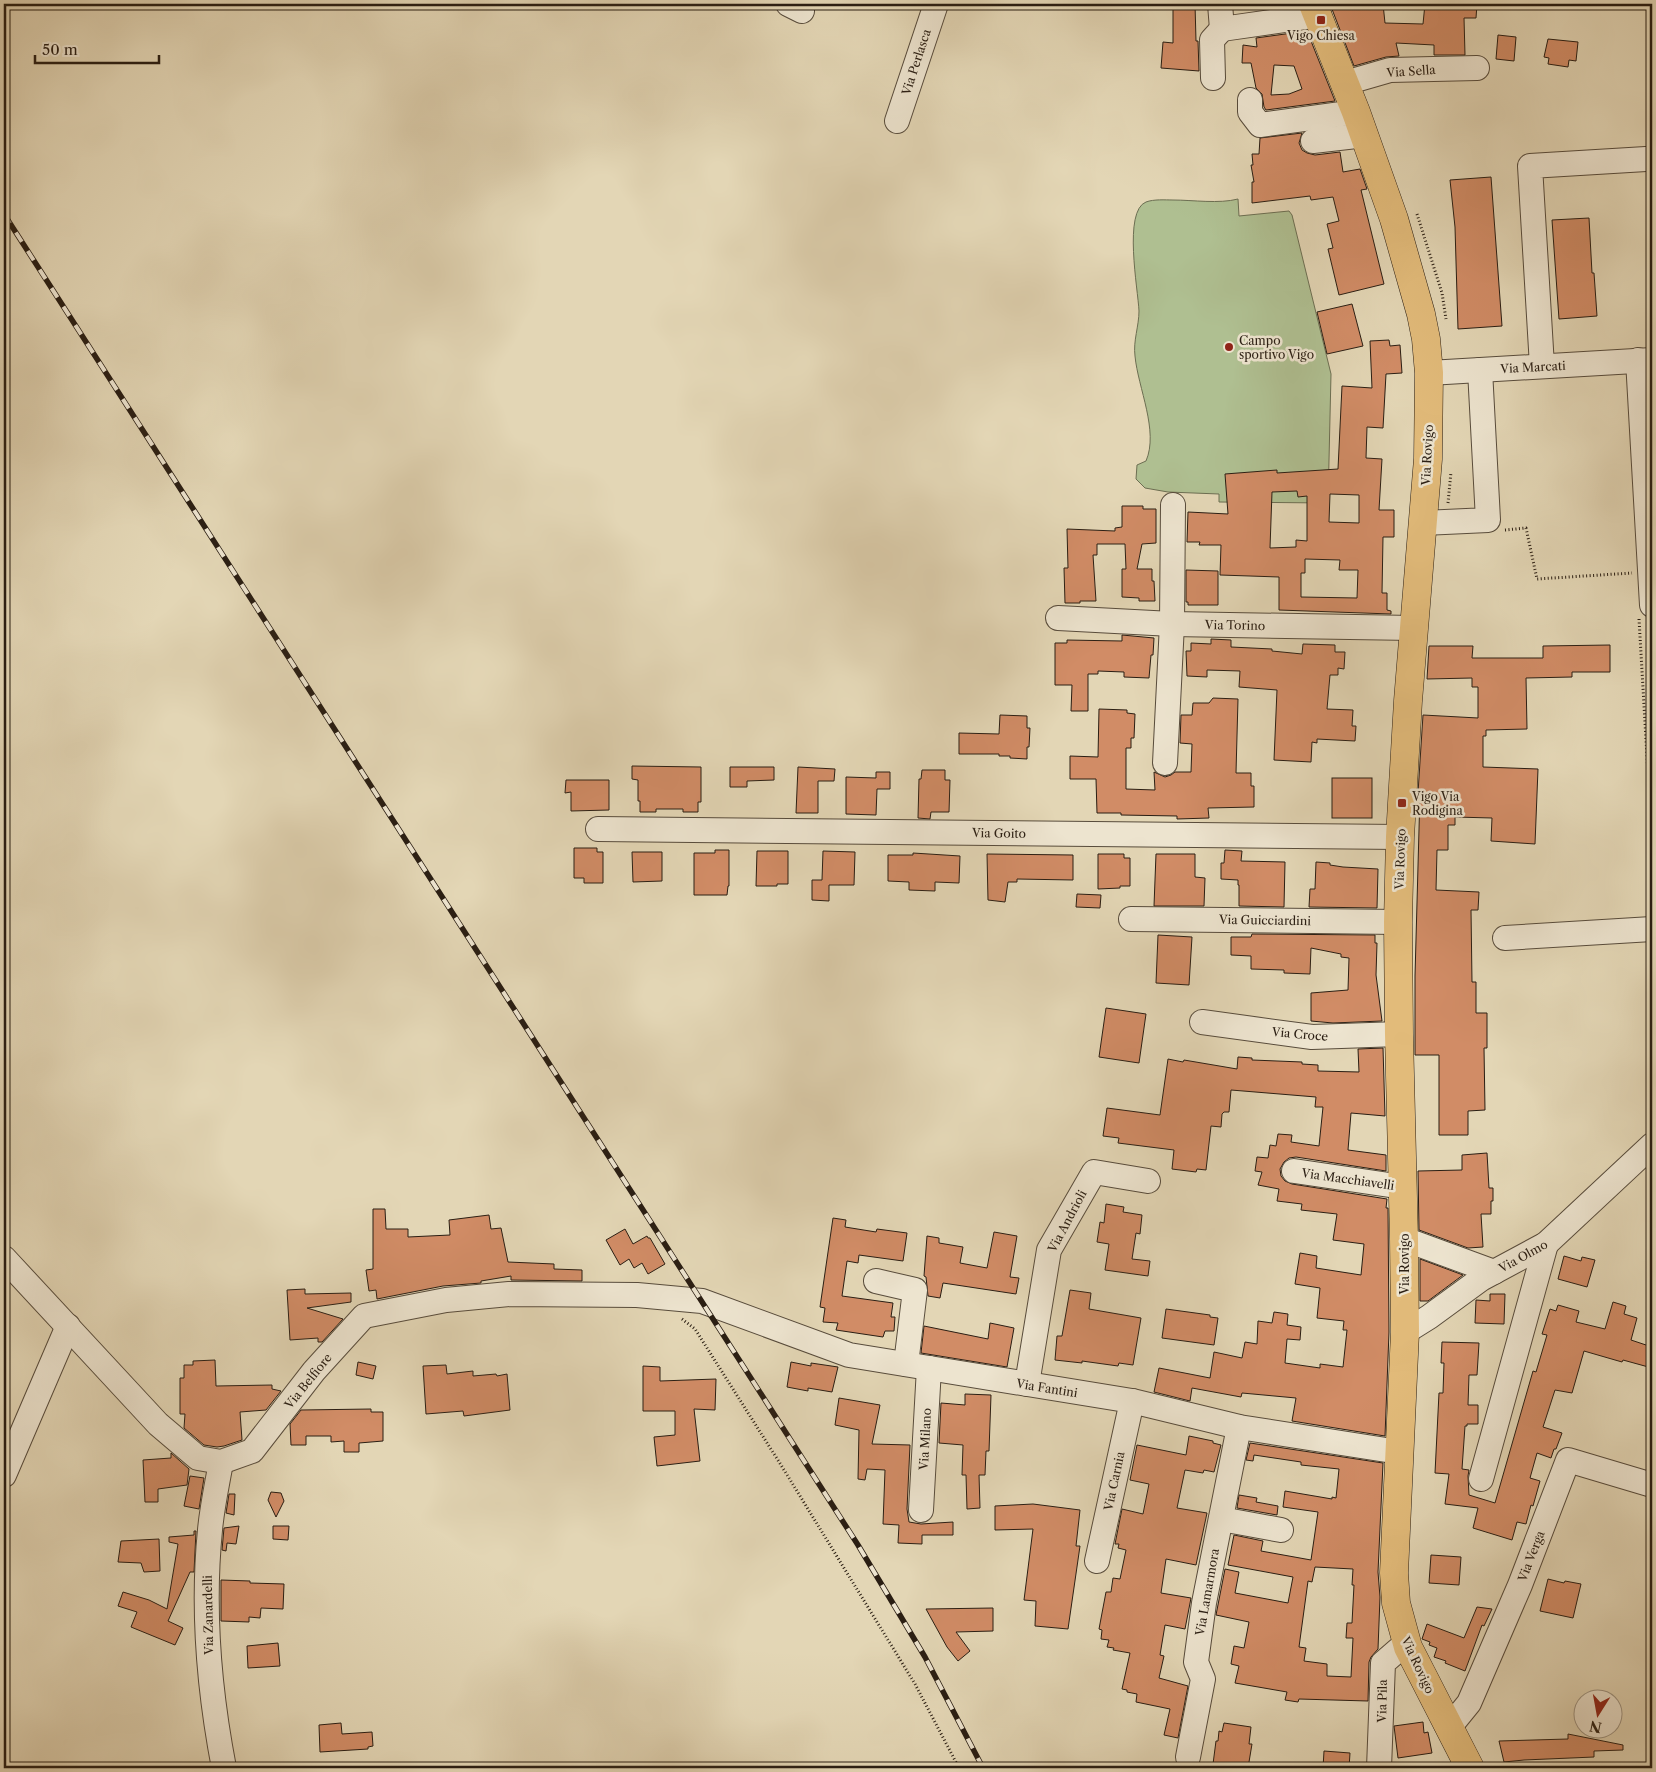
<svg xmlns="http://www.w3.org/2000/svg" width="1656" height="1772" viewBox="0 0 1656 1772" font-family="'Libre Caslon Text',serif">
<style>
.green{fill:#afbf91;stroke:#6c6e52}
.building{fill:#d18c66;stroke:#2a1e13;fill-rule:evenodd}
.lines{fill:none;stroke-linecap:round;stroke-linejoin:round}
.minor-casing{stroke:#584c3c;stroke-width:26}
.major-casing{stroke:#2a1e13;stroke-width:29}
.path{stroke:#2a1e13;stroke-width:3;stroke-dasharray:1 2.5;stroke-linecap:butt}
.minor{stroke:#ede4cf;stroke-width:24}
.major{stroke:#e2bb7a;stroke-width:28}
.rail-casing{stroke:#2a1e13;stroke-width:5.5}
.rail{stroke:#ede4cf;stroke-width:4;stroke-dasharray:11;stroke-linecap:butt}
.poi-dot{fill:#8f2418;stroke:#ede4cf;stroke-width:2}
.labels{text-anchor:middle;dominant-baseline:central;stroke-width:5;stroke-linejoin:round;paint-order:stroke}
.poi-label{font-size:12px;fill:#2a1e13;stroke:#ede4cf;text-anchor:start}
.street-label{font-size:12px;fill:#2a1e13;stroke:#ede4cf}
</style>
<rect width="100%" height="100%" fill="#e3d6b5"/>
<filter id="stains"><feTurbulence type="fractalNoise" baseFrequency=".004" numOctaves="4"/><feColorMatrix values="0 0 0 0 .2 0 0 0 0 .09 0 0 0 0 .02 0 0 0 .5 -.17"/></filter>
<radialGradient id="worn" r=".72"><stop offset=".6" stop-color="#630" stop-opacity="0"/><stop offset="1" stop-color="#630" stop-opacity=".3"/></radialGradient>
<!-- green -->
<path class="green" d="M 1238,199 L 1239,216 L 1289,211 L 1292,215 L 1331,374 L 1328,503 L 1219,502 L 1219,494 L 1168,492 L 1145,488 L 1136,479 L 1137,465 L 1146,461 C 1159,431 1138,388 1135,356 C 1133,341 1139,326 1139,311 C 1138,289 1123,211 1146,202 C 1154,199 1165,200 1173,200 C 1193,200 1219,204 1238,199 Z"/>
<!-- building -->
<g class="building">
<polygon points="1173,4 1195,4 1196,41 1198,41 1199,71 1161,68 1163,42 1173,43"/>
<polygon points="1330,4 1383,4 1385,23 1423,24 1425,4 1477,4 1476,18 1464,18 1465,55 1434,55 1434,45 1396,43 1399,56 1386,57 1354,66"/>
<path d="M 1307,31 L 1335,101 L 1266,110 L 1264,107 L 1262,94 L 1256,88 L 1251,63 L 1242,63 L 1243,45 L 1257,47 L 1256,38 ZM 1274,65 L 1294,66 L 1302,89 L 1289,94 L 1271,95 Z"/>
<polygon points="1498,35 1516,37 1514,61 1496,59"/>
<polygon points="1548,39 1578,42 1576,61 1569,60 1568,67 1548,64 1549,58 1544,57"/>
<polygon points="1302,133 1299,143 1302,150 1307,153 1315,155 1340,152 1343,172 1360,169 1367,189 1361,190 1384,284 1339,295 1328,249 1333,248 1327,224 1339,221 1333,197 1311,200 1310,196 1252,203 1252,182 1254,182 1251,165 1253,165 1252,154 1259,154 1260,138"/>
<polygon points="1491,177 1502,326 1458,329 1455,227 1450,180"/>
<polygon points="1589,218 1592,273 1594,273 1597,316 1559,319 1552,220"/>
<polygon points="1352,304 1363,346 1327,354 1317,312"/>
<path d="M 1389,340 L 1390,346 L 1400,345 L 1402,373 L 1386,374 L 1383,428 L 1367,427 L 1366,458 L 1382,459 L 1379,510 L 1394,510 L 1394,537 L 1383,537 L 1382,593 L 1387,593 L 1387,610 L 1391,611 L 1391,614 L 1279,610 L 1279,577 L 1220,575 L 1221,545 L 1199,545 L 1200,542 L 1187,542 L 1188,512 L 1228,514 L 1225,474 L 1277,470 L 1277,473 L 1338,469 L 1342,386 L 1372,388 L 1370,341 ZM 1297,491 L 1298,497 L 1307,496 L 1307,541 L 1296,540 L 1296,547 L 1270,548 L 1272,492 ZM 1330,494 L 1359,495 L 1359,523 L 1329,522 ZM 1305,559 L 1340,560 L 1339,570 L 1358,570 L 1357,598 L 1301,597 L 1301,573 L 1305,573 Z"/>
<polygon points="1122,506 1143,506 1143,509 1156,509 1156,543 1142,544 1137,569 1152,569 1152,581 1154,581 1155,601 1139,601 1139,598 1122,597 1122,569 1126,569 1125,544 1097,544 1097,555 1093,555 1096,601 1080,601 1080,603 1065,603 1064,568 1068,568 1067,529 1115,531 1115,528 1122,527"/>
<polygon points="1186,570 1218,571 1218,605 1188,605 1188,602 1186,602"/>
<polygon points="1122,635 1154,638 1153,655 1151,655 1149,678 1124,677 1124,672 1098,671 1098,674 1088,674 1088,711 1071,711 1072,685 1055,685 1055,643 1067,643 1067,640 1122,641"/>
<polygon points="1211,639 1231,640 1231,647 1272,649 1272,651 1302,654 1303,644 1335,645 1335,652 1345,652 1344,669 1338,668 1338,675 1330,675 1327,709 1353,710 1352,726 1356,726 1355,741 1317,739 1317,743 1312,742 1311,762 1274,760 1277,690 1239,687 1240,671 1207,670 1207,677 1187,676 1186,651 1191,651 1191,643 1211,644"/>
<polygon points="1610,645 1610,672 1572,672 1572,677 1526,678 1527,729 1486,730 1486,736 1483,736 1483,767 1538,769 1535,844 1491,841 1492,818 1455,817 1455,825 1448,825 1448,850 1437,850 1436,890 1479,892 1478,910 1471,910 1472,982 1476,982 1476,1013 1487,1013 1487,1048 1484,1048 1485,1110 1468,1111 1468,1135 1439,1135 1439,1055 1415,1055 1415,976 1420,793 1418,793 1423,715 1478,718 1478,687 1472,687 1472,678 1427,679 1429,646 1473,646 1472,658 1543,658 1543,646"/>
<polygon points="1213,698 1238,699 1236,773 1251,773 1251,786 1254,786 1254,807 1208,808 1209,818 1177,819 1177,816 1121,815 1121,813 1097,813 1096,779 1070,779 1070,756 1098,757 1099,709 1127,710 1127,713 1135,714 1134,738 1131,738 1131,748 1126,748 1126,789 1155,790 1154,772 1165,777 1171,775 1175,772 1191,772 1192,744 1180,743 1181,715 1192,715 1193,703 1209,703"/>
<polygon points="1000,715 1027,716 1027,728 1030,728 1029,747 1027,747 1027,759 1010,758 1010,756 999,756 999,754 959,754 959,733 999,734"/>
<polygon points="632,766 701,767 701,802 698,802 698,812 683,812 683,809 656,809 656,812 640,812 640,801 638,801 638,780 632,779"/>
<polygon points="730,767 774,767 774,780 747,781 747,787 730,787"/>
<polygon points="798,767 835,769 834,781 818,781 818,813 796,813"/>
<polygon points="922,770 945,770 945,780 950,780 949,812 931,812 930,819 918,818 919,779 921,779"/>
<polygon points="876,772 890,772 890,789 877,789 876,815 846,814 846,777 876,778"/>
<rect x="1332" y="778" width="40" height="40"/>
<polygon points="566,780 609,780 609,810 571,811 571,792 565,793"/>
<polygon points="574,848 597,848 597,852 603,852 603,883 584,883 584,878 574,878"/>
<polygon points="715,850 729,850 729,886 728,886 727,895 694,895 694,853 715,853"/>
<polygon points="1225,850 1242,851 1241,861 1285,862 1284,907 1239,906 1239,885 1238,885 1238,880 1221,879 1221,863 1224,863"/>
<polygon points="757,851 788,851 788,884 777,884 777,886 756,886"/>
<polygon points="823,851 855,852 854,885 829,885 829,901 812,900 812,880 822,880"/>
<polygon points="632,852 662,852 662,881 633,882"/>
<polygon points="913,853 960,856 959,883 935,882 935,891 909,890 909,882 888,881 888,855 913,855"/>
<polygon points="987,854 1073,855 1073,880 1017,879 1017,882 1008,882 1005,902 988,900"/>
<polygon points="1098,854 1124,854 1124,858 1130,858 1130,886 1120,886 1120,888 1098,889"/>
<polygon points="1156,854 1195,854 1195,877 1205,878 1204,906 1154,906"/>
<polygon points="1316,862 1330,863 1330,865 1343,867 1378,869 1377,908 1309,907 1310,889 1315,889"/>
<polygon points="1077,894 1101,895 1100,908 1076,907"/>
<polygon points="1252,934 1375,935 1375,943 1377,943 1376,975 1382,1021 1333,1023 1311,1021 1311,993 1348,990 1349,958 1341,957 1341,954 1311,948 1310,974 1284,973 1284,970 1251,969 1251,956 1231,955 1231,937 1251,937"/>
<polygon points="1158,935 1192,937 1189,985 1156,983"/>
<polygon points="1106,1008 1146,1014 1139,1063 1099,1057"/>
<polygon points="1383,1048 1385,1116 1351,1113 1348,1150 1386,1155 1386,1171 1296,1157 1289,1158 1284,1162 1280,1169 1281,1176 1285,1181 1292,1184 1387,1199 1386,1208 1388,1208 1389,1332 1385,1436 1292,1421 1296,1398 1242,1393 1241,1397 1192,1388 1190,1401 1154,1392 1159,1368 1210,1378 1214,1352 1242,1358 1245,1342 1257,1344 1258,1321 1272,1323 1274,1312 1288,1314 1287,1325 1301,1327 1300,1340 1287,1339 1285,1363 1320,1368 1320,1364 1343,1367 1347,1330 1343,1330 1344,1321 1317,1318 1320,1288 1295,1284 1300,1253 1317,1256 1316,1268 1361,1275 1364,1244 1333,1240 1337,1214 1301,1210 1302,1204 1277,1201 1279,1189 1258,1185 1262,1172 1255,1171 1257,1157 1268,1158 1270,1145 1276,1146 1278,1134 1292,1135 1291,1142 1319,1146 1323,1107 1315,1107 1316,1097 1231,1090 1229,1112 1224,1112 1222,1114 1221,1127 1211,1126 1206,1170 1197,1169 1196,1172 1172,1169 1174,1150 1118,1143 1119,1138 1103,1136 1107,1108 1160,1115 1168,1059 1183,1062 1184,1060 1237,1069 1238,1057 1252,1058 1252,1060 1302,1062 1302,1064 1318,1065 1318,1071 1359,1072 1358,1049"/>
<polygon points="1487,1153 1489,1188 1493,1188 1493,1201 1491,1201 1491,1214 1481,1214 1483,1247 1468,1248 1419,1230 1418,1171 1462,1170 1462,1155"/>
<polygon points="1106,1204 1124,1207 1123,1212 1142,1215 1140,1234 1136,1233 1132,1259 1150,1261 1148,1276 1105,1270 1109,1244 1097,1242 1100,1222 1104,1223"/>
<polygon points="373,1209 385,1209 386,1229 408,1229 408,1237 450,1235 449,1220 489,1215 491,1229 501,1228 508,1262 554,1264 554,1269 582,1270 582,1281 511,1280 511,1276 481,1281 481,1283 443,1286 377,1299 376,1290 369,1291 366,1270 373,1269"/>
<polygon points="833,1218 846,1220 845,1227 876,1232 877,1229 907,1233 903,1261 859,1255 858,1263 847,1261 842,1296 893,1303 891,1317 895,1317 894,1331 885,1331 883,1337 836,1330 838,1323 823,1322 825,1308 820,1307"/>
<polygon points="625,1229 633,1244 647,1236 648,1238 650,1238 665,1264 648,1274 642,1263 634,1268 629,1259 620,1265 606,1240"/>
<polygon points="994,1232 1017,1236 1010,1277 1019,1278 1016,1294 943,1283 940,1298 928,1296 926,1277 924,1276 927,1236 939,1238 939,1243 963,1247 960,1263 987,1268"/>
<polygon points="1564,1256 1581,1261 1582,1257 1595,1260 1587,1287 1558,1279"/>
<polygon points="1420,1259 1463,1275 1428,1301 1420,1301"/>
<polygon points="305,1289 305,1294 351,1293 351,1302 307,1308 343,1319 322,1342 318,1342 318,1338 290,1340 287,1290"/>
<polygon points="1070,1290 1091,1293 1089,1309 1141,1318 1133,1365 1119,1363 1118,1366 1082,1361 1082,1363 1055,1360 1057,1336 1062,1336"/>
<polygon points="1490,1294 1505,1294 1504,1324 1475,1323 1476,1300 1490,1301"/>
<polygon points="1613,1302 1626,1306 1624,1314 1637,1318 1631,1340 1652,1347 1652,1368 1623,1360 1622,1362 1584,1351 1572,1393 1555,1390 1543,1427 1562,1433 1556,1449 1554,1449 1551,1458 1537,1453 1530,1478 1540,1481 1533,1506 1531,1505 1526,1524 1517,1522 1512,1540 1473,1528 1478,1508 1445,1504 1449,1474 1435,1473 1439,1393 1443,1393 1444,1363 1441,1363 1442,1342 1479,1343 1477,1375 1469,1375 1468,1405 1478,1405 1478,1424 1467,1424 1467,1426 1465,1426 1462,1469 1469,1470 1468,1476 1469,1495 1495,1503 1533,1371 1536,1372 1547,1335 1542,1334 1550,1309 1556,1311 1558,1305 1579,1311 1576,1322 1605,1329"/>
<polygon points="1166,1309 1210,1315 1210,1317 1218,1318 1214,1345 1162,1338"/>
<polygon points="990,1323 1014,1328 1007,1367 921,1353 924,1326 988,1339"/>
<polygon points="215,1360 216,1386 272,1385 272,1389 281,1391 266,1410 240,1412 242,1440 224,1446 217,1447 204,1445 184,1428 185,1414 180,1414 180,1378 184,1378 184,1365 193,1365 193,1361"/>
<polygon points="358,1362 376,1366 373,1379 356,1375"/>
<polygon points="791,1362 811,1366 811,1363 838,1367 832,1392 808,1388 808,1391 787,1387"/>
<polygon points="446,1365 447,1374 473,1371 473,1376 496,1374 497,1376 507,1374 510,1410 464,1416 463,1411 426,1414 423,1366"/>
<polygon points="643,1366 660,1367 660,1381 716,1379 715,1410 694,1409 700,1461 657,1466 654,1437 675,1435 675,1411 643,1411"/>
<polygon points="965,1394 991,1395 989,1451 986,1451 985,1475 979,1475 980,1508 967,1509 966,1475 962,1475 963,1445 939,1443 941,1403 965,1405"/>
<polygon points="839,1398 880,1405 872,1444 910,1445 907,1509 909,1522 921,1524 953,1522 953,1535 922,1535 922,1544 898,1543 899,1525 883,1524 885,1470 867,1469 865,1480 858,1479 859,1430 835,1425"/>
<polygon points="371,1409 371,1412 383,1412 383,1441 359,1443 359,1452 344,1452 344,1441 331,1442 331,1436 306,1436 306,1445 291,1445 290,1424 301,1410"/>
<polygon points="1189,1436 1213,1441 1213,1443 1221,1445 1214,1472 1204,1470 1203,1473 1185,1470 1177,1508 1207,1513 1196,1565 1166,1559 1161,1593 1191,1598 1185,1629 1165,1625 1160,1655 1164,1656 1159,1678 1188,1686 1178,1738 1164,1735 1170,1709 1136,1702 1137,1694 1127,1692 1127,1690 1122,1689 1130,1653 1113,1650 1114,1648 1107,1647 1109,1640 1101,1639 1102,1630 1099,1629 1106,1592 1111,1592 1113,1578 1120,1579 1126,1550 1118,1548 1119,1544 1115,1544 1122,1509 1143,1514 1149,1484 1130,1480 1137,1445 1186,1455"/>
<path d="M 1250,1443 L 1383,1463 L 1378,1572 L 1380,1597 L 1378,1649 L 1371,1657 L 1369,1662 L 1368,1701 L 1299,1699 L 1298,1702 L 1285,1700 L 1287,1692 L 1235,1683 L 1239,1666 L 1231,1664 L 1234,1646 L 1244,1648 L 1249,1622 L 1216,1615 L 1225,1569 L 1239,1572 L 1235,1593 L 1288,1603 L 1293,1577 L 1228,1565 L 1234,1535 L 1263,1541 L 1261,1551 L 1311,1560 L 1318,1512 L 1283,1507 L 1285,1491 L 1332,1499 L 1332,1497 L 1336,1498 L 1339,1469 L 1301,1465 L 1301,1462 L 1254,1455 L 1253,1461 L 1246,1460 ZM 1315,1567 L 1353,1569 L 1352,1585 L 1354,1585 L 1352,1623 L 1347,1623 L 1346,1638 L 1353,1638 L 1351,1677 L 1327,1676 L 1327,1664 L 1304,1661 L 1306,1648 L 1299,1647 L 1308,1581 L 1312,1582 Z"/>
<polygon points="171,1453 189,1469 187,1485 158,1489 158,1502 145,1502 143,1460 171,1458"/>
<polygon points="190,1476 204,1478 199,1509 184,1506"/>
<polygon points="271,1492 281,1493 284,1501 276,1517 268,1500"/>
<polygon points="229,1494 235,1494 234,1515 226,1513"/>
<polygon points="1239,1495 1257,1498 1256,1502 1278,1506 1277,1515 1237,1508"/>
<polygon points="1033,1504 1080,1510 1076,1546 1080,1546 1068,1629 1035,1626 1036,1601 1024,1600 1033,1529 995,1530 995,1506"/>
<polygon points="239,1526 236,1544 227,1543 226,1551 222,1550 224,1528"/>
<polygon points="273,1526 289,1526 288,1540 273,1539"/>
<polygon points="194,1531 196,1531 194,1572 190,1572 168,1621 183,1628 175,1645 131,1627 137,1612 118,1606 123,1592 149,1600 167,1609 178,1544 169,1542 169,1537 194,1535"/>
<polygon points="159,1539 160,1571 144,1572 141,1563 118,1562 121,1541"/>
<polygon points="1431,1555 1461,1557 1459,1585 1429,1583"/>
<polygon points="1548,1579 1564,1583 1565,1581 1581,1584 1573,1618 1540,1611"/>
<polygon points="221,1580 250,1581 250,1583 284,1584 283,1609 261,1608 260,1618 249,1617 249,1622 221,1621"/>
<polygon points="1477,1607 1492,1609 1484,1626 1482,1625 1465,1671 1445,1663 1446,1661 1434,1657 1437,1648 1429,1645 1430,1642 1422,1639 1427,1624 1464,1638"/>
<polygon points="993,1608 993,1631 956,1632 970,1651 958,1661 947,1647 926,1609"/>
<polygon points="278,1643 280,1666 248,1668 247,1646"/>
<polygon points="1423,1722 1424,1733 1428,1732 1432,1753 1398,1758 1394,1726"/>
<polygon points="341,1723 342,1734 372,1732 373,1746 368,1747 368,1749 320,1752 319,1725"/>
<polygon points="1224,1723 1251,1727 1249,1744 1252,1744 1248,1768 1213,1764 1216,1741 1218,1741 1219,1731 1222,1732"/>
<polygon points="1568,1734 1623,1745 1623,1750 1594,1751 1594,1757 1524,1760 1504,1762 1499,1741 1568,1739"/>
<polygon points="1324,1751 1350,1753 1349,1768 1323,1768"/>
</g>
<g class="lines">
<!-- minor casing -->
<g class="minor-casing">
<g id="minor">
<polyline points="788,4 802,11"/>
<polyline points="1220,4 1222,29 1319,15"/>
<polyline points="1213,78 1212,40 1222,29"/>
<polyline points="1345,83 1390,70 1477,68"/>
<polyline points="1250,100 1250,112 1260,125 1356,112"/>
<polyline points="897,121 936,4"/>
<polyline points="1313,141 1365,135"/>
<polyline points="1638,360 1652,605"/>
<polyline points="1542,366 1530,166 1646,159"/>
<polyline points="1429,373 1652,360"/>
<polyline points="1423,523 1488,520 1480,370"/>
<polyline points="1058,618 1172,624 1413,628"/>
<polyline points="1165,763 1172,624 1173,505"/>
<polyline points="598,829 1400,837"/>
<polyline points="1131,919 1398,922"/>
<polyline points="1505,938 1652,929"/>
<polyline points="1202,1022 1312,1037 1399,1034"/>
<polyline points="1294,1171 1403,1187"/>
<polyline points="1404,1239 1494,1272"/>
<polyline points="4,1258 158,1424 198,1458 221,1462 252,1451 314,1371 364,1316 446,1300 509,1294 637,1295 702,1301 849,1355 1132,1401 1239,1427 1399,1452"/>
<polyline points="876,1281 915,1290 906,1364"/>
<polyline points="1405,1332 1429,1317 1481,1279 1546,1244 1652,1145"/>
<polyline points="1027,1384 1049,1250 1094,1172 1148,1181"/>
<path d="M 221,1462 C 217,1485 212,1507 210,1530 C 202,1610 209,1690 224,1768"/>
<polyline points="4,1475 68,1326"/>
<polyline points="1481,1479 1546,1244"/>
<polyline points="921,1510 929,1368"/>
<polyline points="1221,1519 1281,1530"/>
<polyline points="1097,1561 1132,1401"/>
<polyline points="1446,1724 1456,1719 1469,1703 1520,1585 1568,1460 1652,1485"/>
<polyline points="1188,1757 1203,1679 1196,1662 1204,1603 1239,1427"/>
<polyline points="1379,1768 1383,1663 1398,1650 1408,1647"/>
</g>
</g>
<!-- major casing -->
<g class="major-casing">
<polyline id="major" points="1313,4 1356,112 1394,219 1421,314 1426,339 1429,373 1428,459 1408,701 1400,837 1398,922 1399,1034 1404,1239 1405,1332 1394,1573 1396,1603 1408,1647 1470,1768"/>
</g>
<!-- path -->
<g class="path">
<polyline points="1417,214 1442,293 1446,319"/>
<polyline points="1448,503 1451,472"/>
<polyline points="1505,530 1526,528 1537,579 1632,573"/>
<polyline points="1639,619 1652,843"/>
<polyline points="682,1319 695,1329 781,1465 915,1684 959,1768"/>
</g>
<!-- minor -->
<use href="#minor" class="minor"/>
<!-- major -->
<use href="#major" class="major"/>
<!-- rail casing -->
<g class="rail-casing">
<polyline id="rail" points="4,214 858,1545 925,1657 983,1768"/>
</g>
<!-- rail -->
<use href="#rail" class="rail"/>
</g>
<!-- markers -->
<g class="poi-dot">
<rect x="1316" y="15" width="10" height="10" rx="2.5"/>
<circle cx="1229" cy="347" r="5"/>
<rect x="1397" y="798" width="10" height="10" rx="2.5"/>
</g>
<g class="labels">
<!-- poi labels -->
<g class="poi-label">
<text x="1321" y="35" text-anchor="middle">Vigo Chiesa</text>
<text x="1239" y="340">Campo<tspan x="1239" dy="14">sportivo Vigo</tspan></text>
<text x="1412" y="796">Vigo Via<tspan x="1412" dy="14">Rodigina</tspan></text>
</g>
<!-- street labels -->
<g class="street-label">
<text transform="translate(916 62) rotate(-72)">Via Perlasca</text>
<text transform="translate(1411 71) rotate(-4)">Via Sella</text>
<text transform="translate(1533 367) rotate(-3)">Via Marcati</text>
<text transform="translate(1427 455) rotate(-87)">Via Rovigo</text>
<text transform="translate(1235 625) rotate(1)">Via Torino</text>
<text transform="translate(999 833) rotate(1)">Via Goito</text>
<text transform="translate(1400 859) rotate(-88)">Via Rovigo</text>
<text transform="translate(1265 920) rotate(1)">Via Guicciardini</text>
<text transform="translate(1300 1034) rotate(5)">Via Croce</text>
<text transform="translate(1348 1179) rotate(8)">Via Macchiavelli</text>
<text transform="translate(1067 1221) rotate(-62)">Via Andrioli</text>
<text transform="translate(1523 1256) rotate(-29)">Via Olmo</text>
<text transform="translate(1404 1264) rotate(-90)">Via Rovigo</text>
<text transform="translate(308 1381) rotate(-51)">Via Belfiore</text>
<text transform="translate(1047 1388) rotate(9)">Via Fantini</text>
<text transform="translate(925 1439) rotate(-87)">Via Milano</text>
<text transform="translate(1114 1481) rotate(-78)">Via Carnia</text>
<text transform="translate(1531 1556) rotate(-69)">Via Verga</text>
<text transform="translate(1207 1592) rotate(-80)">Via Lamarmora</text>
<text transform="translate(208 1615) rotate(-91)">Via Zanardelli</text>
<text transform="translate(1418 1665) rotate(65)">Via Rovigo</text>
<text transform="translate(1382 1701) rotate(-89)">Via Pila</text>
</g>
</g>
<!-- margin -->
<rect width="1656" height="1772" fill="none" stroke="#e3d6b5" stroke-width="20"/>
<rect x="5" y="5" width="1646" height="1762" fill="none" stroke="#2a1e13" stroke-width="2.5"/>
<rect x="10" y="10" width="1636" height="1752" fill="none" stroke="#2a1e13"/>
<!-- north arrow -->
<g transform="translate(1598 1714) rotate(191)"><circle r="24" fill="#ede4cf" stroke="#9f9584"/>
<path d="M0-4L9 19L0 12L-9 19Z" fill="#8f2418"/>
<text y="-8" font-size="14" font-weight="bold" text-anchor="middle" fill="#2a1e13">N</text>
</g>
<!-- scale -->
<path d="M35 55v8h124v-8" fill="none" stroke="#2a1e13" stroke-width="2.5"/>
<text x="42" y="55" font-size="15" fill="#2a1e13" stroke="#ede4cf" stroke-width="4" paint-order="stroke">50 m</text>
<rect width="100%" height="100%" filter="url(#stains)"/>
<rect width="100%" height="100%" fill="url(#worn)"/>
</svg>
